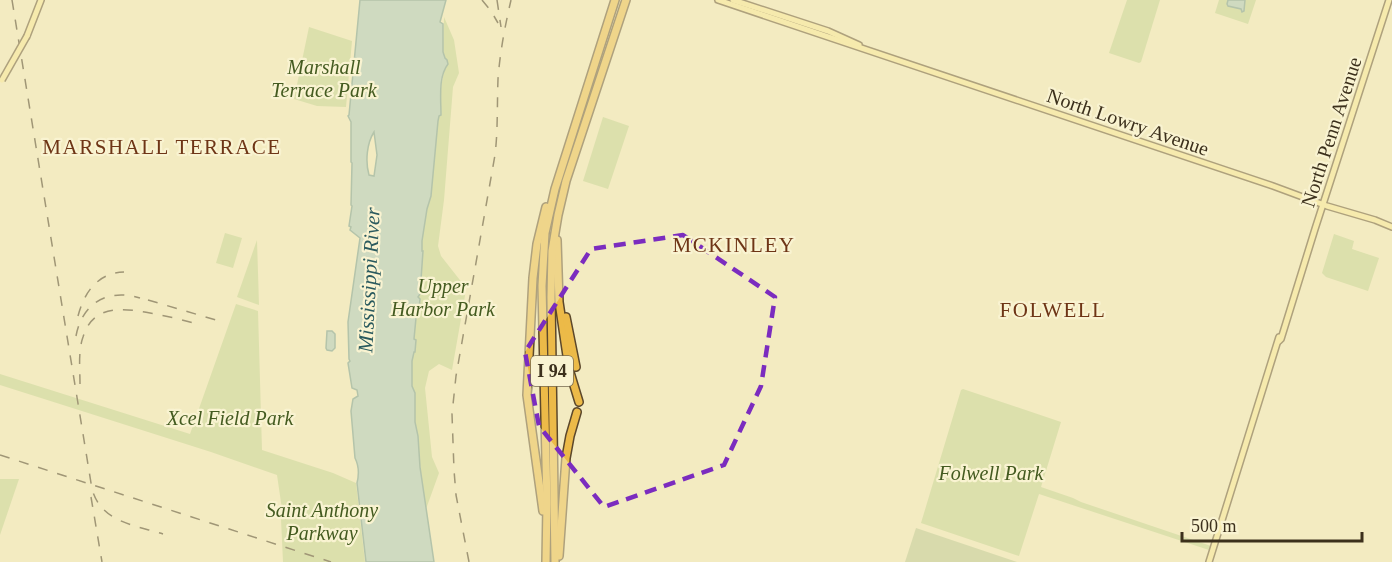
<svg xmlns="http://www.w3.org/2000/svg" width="1392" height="562" viewBox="0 0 1392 562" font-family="Georgia,serif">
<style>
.green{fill:#c2d293}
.cemetery{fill:#b9c693}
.water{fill:#a4c5bf;stroke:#69948f;stroke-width:1.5;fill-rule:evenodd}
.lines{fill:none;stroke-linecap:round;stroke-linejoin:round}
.major-casing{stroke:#5c482b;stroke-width:8}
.highway-casing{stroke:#5c482b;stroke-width:10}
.major{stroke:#fae894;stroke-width:5}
.highway{stroke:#ecba48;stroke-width:7}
.rail{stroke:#3c301c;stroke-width:1.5;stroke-dasharray:10 10;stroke-linecap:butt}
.major-bridge-casing{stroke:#5c482b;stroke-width:8;stroke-linecap:butt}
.major-bridge{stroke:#fae894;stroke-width:5}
.marked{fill:none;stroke:#7b2cbf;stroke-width:4.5;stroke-dasharray:12 8;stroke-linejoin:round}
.labels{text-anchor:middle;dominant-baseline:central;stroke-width:4.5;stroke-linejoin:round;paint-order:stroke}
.shield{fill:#f9f3d1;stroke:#756a52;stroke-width:1.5}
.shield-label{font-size:18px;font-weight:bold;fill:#3c301c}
.park-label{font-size:20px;font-style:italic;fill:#445b20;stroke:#f9f3d1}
.street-label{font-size:20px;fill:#3c301c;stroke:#f9f3d1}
.neighbourhood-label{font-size:21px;letter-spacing:1.5px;fill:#6e3516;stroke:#f9f3d1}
.water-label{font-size:21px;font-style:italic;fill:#2a5a5e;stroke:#f9f3d1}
</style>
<rect width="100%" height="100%" fill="#f3ebc1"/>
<!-- green -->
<g class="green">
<polygon points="1127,0 1160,0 1141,62 1139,63 1109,53"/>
<polygon points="1219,0 1256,0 1248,24 1215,13"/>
<polygon points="444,17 454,40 459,73 453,87 444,200 438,246 441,256 463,284 465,296 452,370 439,364 429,371 425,388 432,457 439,473 426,509 419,458 418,436 415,422 415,393 412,387 412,361 416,317 418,317 420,299 418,297 420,294 422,241 427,209 431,196 438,121 439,116 441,114 441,88 445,67 445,59 443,52"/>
<polygon points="309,27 352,41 346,107 317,106 294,99"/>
<polygon points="603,117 629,126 608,189 583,181"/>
<polygon points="225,233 242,238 233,268 216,263"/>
<polygon points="1334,234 1354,241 1352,249 1379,258 1368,291 1326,277 1322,273"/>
<polygon points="257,240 259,305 237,297"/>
<polygon points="236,304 258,311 262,450 333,473 356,483 365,562 283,562 281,519 283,516 277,475 211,452 0,385 0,374 190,434"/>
<polygon points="963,389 1061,422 1041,487 1073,498 1081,502 1214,547 1212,551 1039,494 1019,556 921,523 961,390"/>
<polygon points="0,479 19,479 0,535"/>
</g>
<!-- cemetery -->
<polygon class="cemetery" points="916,528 1017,562 905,562"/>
<!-- water -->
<g class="water">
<path d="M 360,0 L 446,0 L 440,22 L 443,24 L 443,52 L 445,58 L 447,60 L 448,64 C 438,77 441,99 441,115 L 439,116 L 438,121 L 431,196 L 427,209 L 422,241 L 422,251 L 423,251 L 420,294 L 418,297 L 420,299 L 418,317 L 416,318 L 414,339 L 416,340 L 415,352 L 414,352 L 412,361 L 412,386 L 415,393 L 415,422 L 418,436 L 420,467 L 434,562 L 366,562 L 357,483 C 359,475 359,466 355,458 L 351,411 L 353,399 L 358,396 L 357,390 L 352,388 L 348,363 L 350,361 L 349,359 L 348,322 L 360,238 L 350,230 L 351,227 L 349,226 L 352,206 L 351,205 L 352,163 L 351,162 L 351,122 L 348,116 L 349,115 ZM 374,132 L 377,155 L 374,176 L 369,175 C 365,161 367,143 374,132 Z"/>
<polygon points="1228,0 1245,0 1244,11 1242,12 1241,9 1228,6 1227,4"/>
<polygon points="327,331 332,331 335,334 335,348 332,351 327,350 326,348"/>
</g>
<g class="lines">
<!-- major casing -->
<g class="major-casing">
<g id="major">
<polyline points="718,0 1273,186 1327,206 1375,220 1392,227"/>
<polyline points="733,0 828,31 859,45"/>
<polyline points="27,36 41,0"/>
<polyline points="1279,341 1281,339 1315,229 1389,0"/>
<polyline points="1209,562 1279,337"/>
</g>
</g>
<!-- highway casing -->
<g class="highway-casing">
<g id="highway">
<polyline points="557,240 559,302 566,349 569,369 579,402"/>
<polyline points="566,317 576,367"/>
<polyline points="543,511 527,395 533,278 537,244 546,207"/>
<polyline points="559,556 566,458 570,436 577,412"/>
<polyline points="546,562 547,504 542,286 545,233 555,189 615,0"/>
<polyline points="555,562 551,297 552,251 558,215 566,181 626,0"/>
</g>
</g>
<!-- major -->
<use href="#major" class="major"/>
<!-- highway -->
<use href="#highway" class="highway"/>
<!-- rail -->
<g class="rail">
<path d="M 12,0 L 92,489 C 101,522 134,525 163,534"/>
<polyline points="482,0 491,11 498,23"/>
<polyline points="497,0 501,27"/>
<polyline points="148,300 216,320"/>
<path d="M 78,316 C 84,293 97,273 124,272"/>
<path d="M 76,336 C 82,303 108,288 140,298"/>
<path d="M 80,384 C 80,369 78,351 83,337 C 93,304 123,308 150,313 C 167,316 184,320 200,325"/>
<polyline points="0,455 331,562"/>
<polyline points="91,497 102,562"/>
<path d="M 469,562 L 456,495 L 454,470 L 452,414 L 456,376 L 495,155 C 498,130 497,105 498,79 C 500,52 505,26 511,0"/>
</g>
<!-- major-bridge casing -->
<g class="major-bridge-casing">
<polyline id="major-bridge" points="2,80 27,36"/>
</g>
<!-- major-bridge -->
<use href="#major-bridge" class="major-bridge"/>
</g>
<!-- marked area -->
<path d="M0 0H1392V562H0ZM 683,235 L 775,297 L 761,386 L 724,465 L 604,507 L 539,426 L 525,352 L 591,249 Z" fill="#f3ebc1" fill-opacity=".55" fill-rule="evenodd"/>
<path class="marked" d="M 683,235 L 775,297 L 761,386 L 724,465 L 604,507 L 539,426 L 525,352 L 591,249 Z"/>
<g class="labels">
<!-- shield labels -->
<rect class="shield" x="531" y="356" width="42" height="30" rx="4.5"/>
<g class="shield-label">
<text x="552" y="371">I 94</text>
</g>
<!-- park labels -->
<g class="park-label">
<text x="324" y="67">Marshall<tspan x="324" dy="23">Terrace Park</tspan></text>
<text x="443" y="286">Upper<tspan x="443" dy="23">Harbor Park</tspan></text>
<text x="230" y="418">Xcel Field Park</text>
<text x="991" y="473">Folwell Park</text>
<text x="322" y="510">Saint Anthony<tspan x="322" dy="23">Parkway</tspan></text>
</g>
<!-- street labels -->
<g class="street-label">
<text transform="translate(1128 122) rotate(19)">North Lowry Avenue</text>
<text transform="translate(1331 132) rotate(-72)">North Penn Avenue</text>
</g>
<!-- neighbourhood labels -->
<g class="neighbourhood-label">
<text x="162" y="147">MARSHALL TERRACE</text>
<text x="734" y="245">MCKINLEY</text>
<text x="1053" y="310">FOLWELL</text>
</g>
<!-- water labels -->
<g class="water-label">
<text transform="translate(369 280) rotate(-87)">Mississippi River</text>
</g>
</g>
<!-- scale -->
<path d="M1182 532v9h180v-9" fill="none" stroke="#3c301c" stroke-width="3"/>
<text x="1191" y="532" font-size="18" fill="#3c301c" stroke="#f9f3d1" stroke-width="4.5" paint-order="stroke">500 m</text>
</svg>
